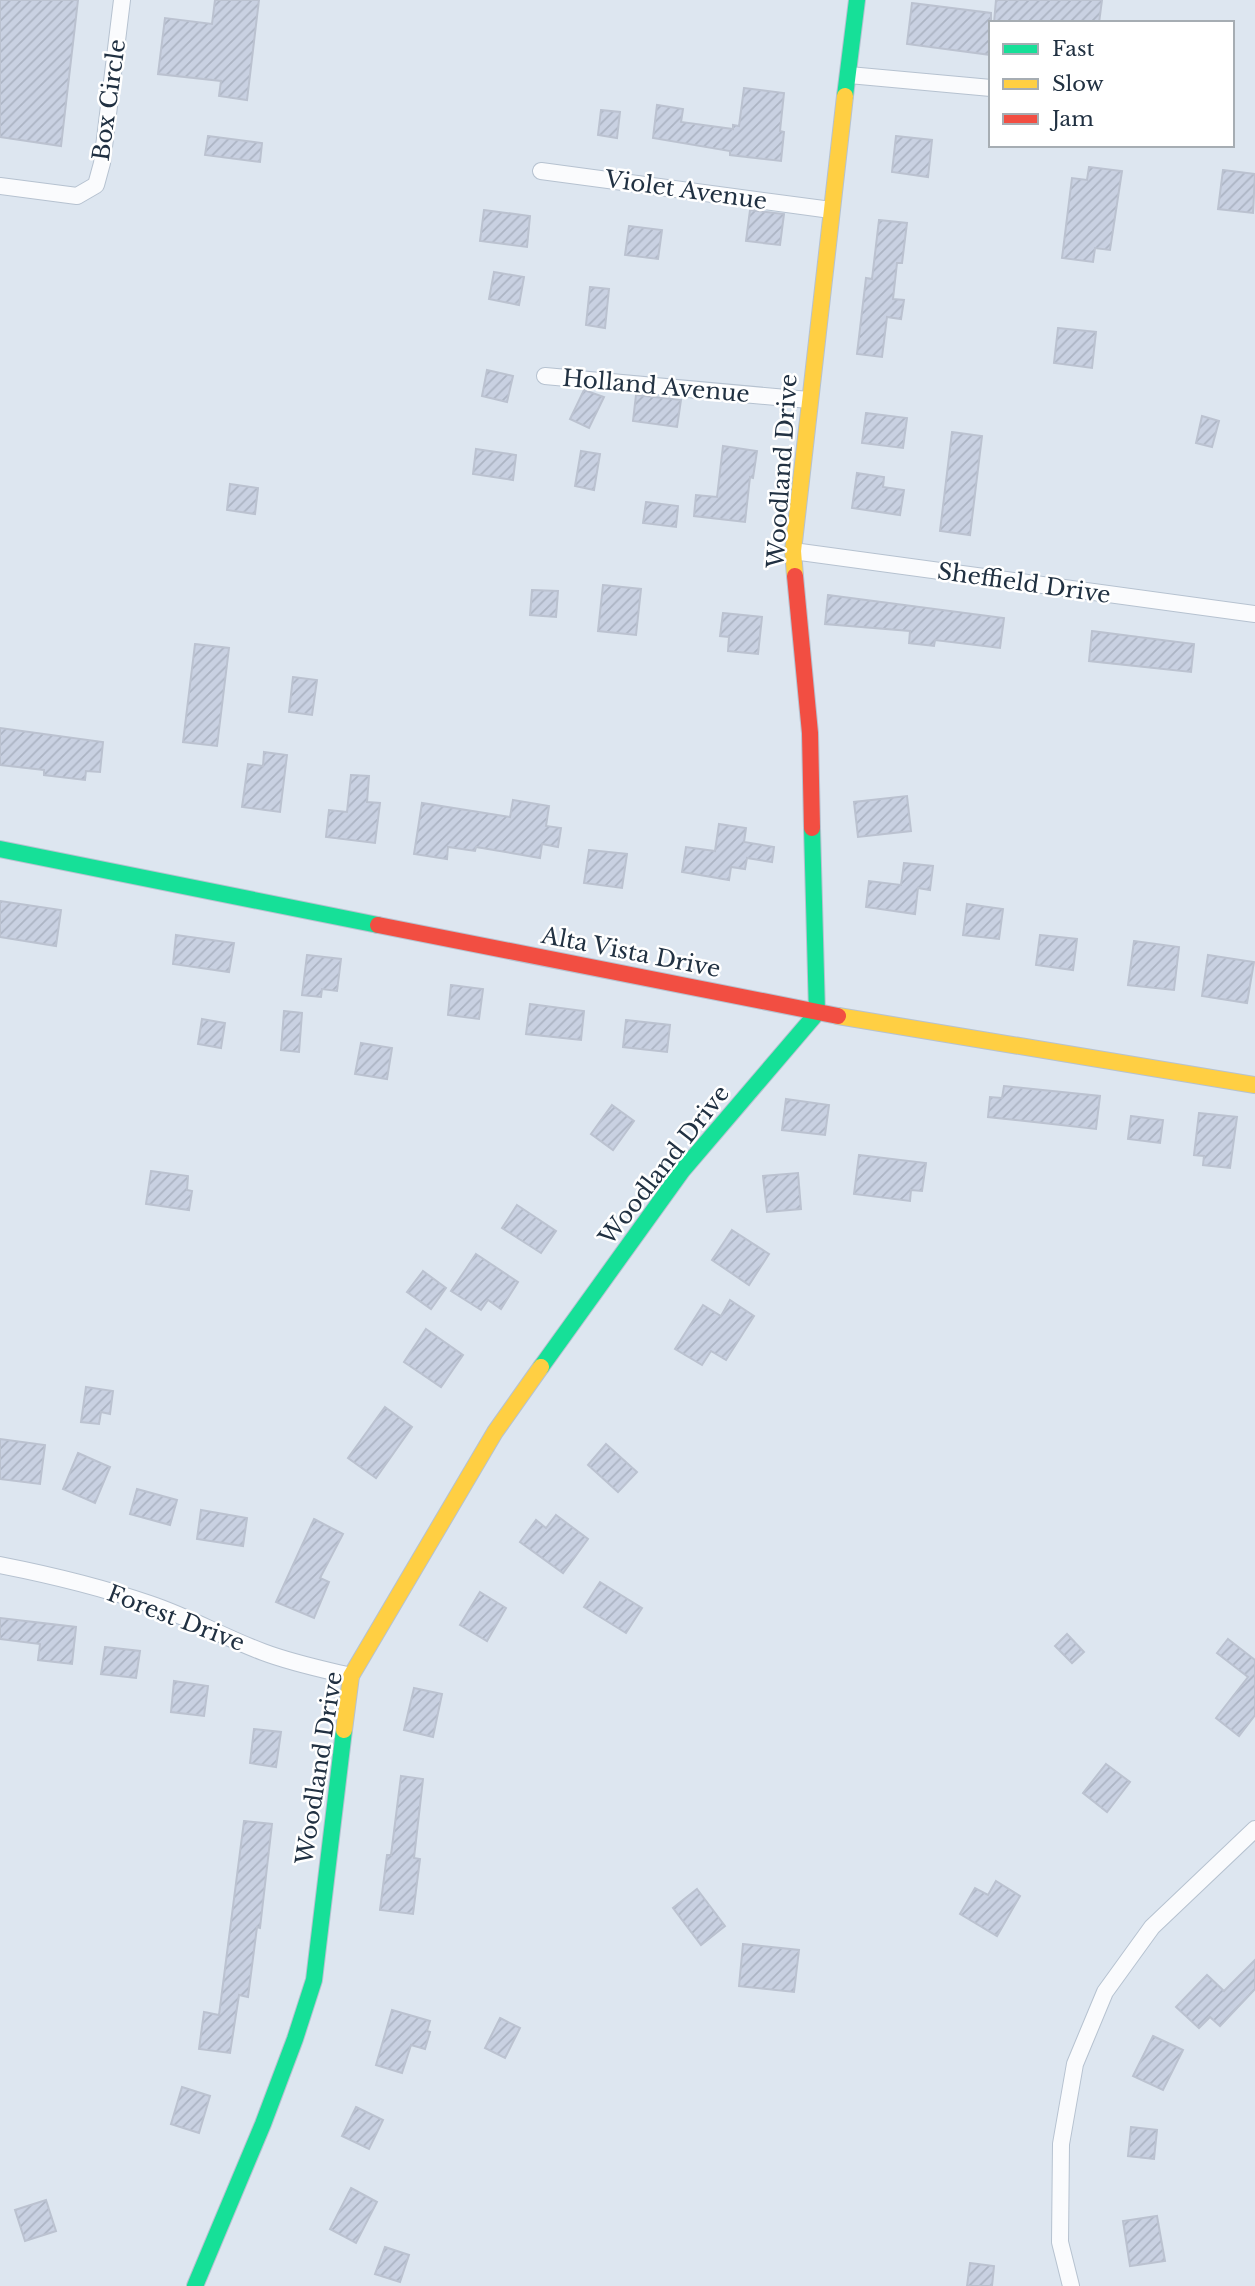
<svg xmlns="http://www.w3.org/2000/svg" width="1255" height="2286" viewBox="0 0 1255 2286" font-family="'Libre Baskerville',serif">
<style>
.building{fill:url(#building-hatch);stroke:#bbc2d0;stroke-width:2}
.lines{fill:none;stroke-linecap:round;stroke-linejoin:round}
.street-casing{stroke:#b6c2d0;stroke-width:18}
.fast-casing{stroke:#b6c2d0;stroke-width:18}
.slow-casing{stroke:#b6c2d0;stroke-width:18}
.jam-casing{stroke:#b6c2d0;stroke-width:18}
.street{stroke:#fafbfd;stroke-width:16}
.fast{stroke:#16e098;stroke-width:16}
.slow{stroke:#ffcf43;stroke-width:16}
.jam{stroke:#f24e42;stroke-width:16}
.labels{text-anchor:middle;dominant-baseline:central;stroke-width:5;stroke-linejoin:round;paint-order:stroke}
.street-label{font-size:23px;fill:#213142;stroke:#fff}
</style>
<defs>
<pattern id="building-hatch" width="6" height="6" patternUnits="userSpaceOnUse" patternTransform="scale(1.75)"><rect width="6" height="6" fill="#c9d1e2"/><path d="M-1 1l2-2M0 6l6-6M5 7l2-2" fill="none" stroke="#acb4c3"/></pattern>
</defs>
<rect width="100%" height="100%" fill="#dde6f0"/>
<!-- building -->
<g class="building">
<polygon points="0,0 78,0 61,146 0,137"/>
<polygon points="215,0 259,0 247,100 219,96 221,81 158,74 165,18 212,24"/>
<polygon points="996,0 1102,0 1099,23 994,23"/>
<polygon points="912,3 991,13 991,55 907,44"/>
<polygon points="744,88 784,93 780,131 784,132 781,161 730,155 730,151 653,138 657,105 683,109 681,122 733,129 733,125 739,126"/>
<polygon points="601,110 620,112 617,138 598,135"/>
<polygon points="208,136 262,143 260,162 205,155"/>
<polygon points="896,136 932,140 928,177 892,172"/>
<polygon points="1089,167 1122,171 1110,250 1095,248 1093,262 1062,258 1072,178 1087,180"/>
<polygon points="1223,170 1255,174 1253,213 1218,209"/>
<polygon points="484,210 530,216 527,247 480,241"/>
<polygon points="750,210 784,214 780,245 746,241"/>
<polygon points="879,220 907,223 902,263 897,263 893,299 904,300 901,319 887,317 882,357 857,354 866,278 872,279"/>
<polygon points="629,226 662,230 658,259 625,255"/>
<polygon points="494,272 524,277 519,305 489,299"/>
<polygon points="590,287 609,289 605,328 586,325"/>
<polygon points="1058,328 1096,332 1092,368 1054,363"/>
<polygon points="487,370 513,376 507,402 482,396"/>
<polygon points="584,390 604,397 589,428 570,419"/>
<polygon points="636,395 681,400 677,427 633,421"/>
<polygon points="866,413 907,418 903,448 862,443"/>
<polygon points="1202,416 1219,421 1212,447 1196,443"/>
<polygon points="952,432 982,436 970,535 940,531"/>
<polygon points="723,446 757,451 753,478 750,477 745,522 694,516 696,495 717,497"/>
<polygon points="476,449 516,455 513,480 473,474"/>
<polygon points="581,451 600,454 594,490 575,486"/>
<polygon points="857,473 884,477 883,487 904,490 900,515 852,508"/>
<polygon points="230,484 258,488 255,514 227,510"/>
<polygon points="646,502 678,506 676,527 643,523"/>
<polygon points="603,585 641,589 636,635 598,631"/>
<polygon points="532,590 558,591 556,617 530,615"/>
<polygon points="828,595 1004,618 1000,648 935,640 934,646 909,643 910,631 825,624"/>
<polygon points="723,613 762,617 758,654 728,651 729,637 720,636"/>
<polygon points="1092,631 1194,644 1191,672 1089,661"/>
<polygon points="195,644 229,648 217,746 183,742"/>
<polygon points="293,677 317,680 312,715 289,712"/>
<polygon points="0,728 103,742 100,772 86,771 85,780 44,775 44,770 0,765"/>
<polygon points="264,752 287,755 280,812 242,807 248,764 263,766"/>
<polygon points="351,775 369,776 367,802 380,803 375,843 326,837 329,810 347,812"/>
<polygon points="907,796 911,831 858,837 854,802"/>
<polygon points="513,800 549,806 546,826 561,828 558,847 542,844 540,858 476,847 475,851 448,847 447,859 414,854 422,803 510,817"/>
<polygon points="719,824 746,828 744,842 774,847 772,862 747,858 745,869 731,867 729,880 682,872 686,847 715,851"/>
<polygon points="589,850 627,854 622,888 584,883"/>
<polygon points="904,863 933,866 930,890 918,888 915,914 866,907 869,881 901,885"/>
<polygon points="0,901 61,910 56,946 0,937"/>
<polygon points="967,904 1003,909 999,939 963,935"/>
<polygon points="176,935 234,943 229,972 173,964"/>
<polygon points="1040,935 1077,939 1073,970 1036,965"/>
<polygon points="1134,941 1179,947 1174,990 1128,985"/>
<polygon points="307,955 341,959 337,991 322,989 321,997 302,995"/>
<polygon points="1208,955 1254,962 1247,1003 1202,996"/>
<polygon points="451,985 483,989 479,1019 448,1015"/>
<polygon points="530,1004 584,1011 581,1040 526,1034"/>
<polygon points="284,1011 302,1013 299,1052 281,1050"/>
<polygon points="202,1019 225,1023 221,1048 198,1044"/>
<polygon points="626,1020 670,1025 667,1052 623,1047"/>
<polygon points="361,1043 392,1048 387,1079 355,1074"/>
<polygon points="1004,1086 1100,1096 1096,1129 988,1117 990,1097 1002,1098"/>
<polygon points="786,1099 829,1105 825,1135 782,1130"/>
<polygon points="612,1105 634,1121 613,1150 591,1134"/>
<polygon points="1199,1113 1237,1117 1230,1168 1203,1165 1204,1156 1194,1155"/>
<polygon points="1131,1116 1163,1120 1160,1143 1128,1139"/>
<polygon points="859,1155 926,1163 922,1191 911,1190 910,1201 854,1194"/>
<polygon points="151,1171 188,1176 187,1190 192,1191 189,1210 146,1204"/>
<polygon points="798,1173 801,1209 767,1212 763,1176"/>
<polygon points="517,1205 556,1231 541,1253 502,1228"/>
<polygon points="732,1230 769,1254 749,1285 712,1260"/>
<polygon points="476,1254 518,1282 501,1309 488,1300 481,1310 451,1291"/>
<polygon points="423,1271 446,1288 431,1309 407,1292"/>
<polygon points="730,1300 754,1316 726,1360 711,1351 702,1365 675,1349 703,1305 721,1316"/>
<polygon points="426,1329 463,1355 441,1387 404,1362"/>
<polygon points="86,1387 113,1391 110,1414 101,1412 99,1424 81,1422"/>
<polygon points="385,1407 412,1427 376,1478 348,1458"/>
<polygon points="0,1439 45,1445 40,1484 0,1479"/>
<polygon points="606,1444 637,1472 618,1492 588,1465"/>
<polygon points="78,1453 110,1467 95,1503 63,1489"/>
<polygon points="137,1489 177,1500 170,1525 130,1514"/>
<polygon points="201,1510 247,1518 243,1546 197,1539"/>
<polygon points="556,1515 588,1539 563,1573 520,1542 536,1520 546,1528"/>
<polygon points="314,1519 343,1534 320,1578 329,1582 314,1618 276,1602"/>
<polygon points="600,1582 642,1608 626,1633 584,1607"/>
<polygon points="480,1592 506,1608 487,1641 460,1625"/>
<polygon points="0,1618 76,1627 72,1664 38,1660 40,1644 0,1639"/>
<polygon points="1067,1634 1084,1652 1072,1663 1055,1646"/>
<polygon points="1228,1639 1255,1660 1255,1715 1239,1736 1216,1718 1248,1677 1217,1653"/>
<polygon points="105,1647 140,1651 136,1678 101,1674"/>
<polygon points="174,1681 208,1686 204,1716 171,1712"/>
<polygon points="414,1688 442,1694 433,1737 404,1730"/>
<polygon points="254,1729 281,1732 276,1767 250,1763"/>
<polygon points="1106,1764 1130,1782 1107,1812 1083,1793"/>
<polygon points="401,1776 423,1779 414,1858 420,1859 413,1914 380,1910 387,1855 391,1855"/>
<polygon points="244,1821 272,1824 260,1928 257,1927 248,1997 239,1995 230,2053 199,2049 204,2012 219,2015"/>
<polygon points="996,1881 1020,1896 997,1936 960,1914 975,1888 988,1895"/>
<polygon points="697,1889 725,1926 701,1945 673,1908"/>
<polygon points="743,1944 799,1950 794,1992 739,1986"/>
<polygon points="1255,1960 1255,1989 1220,2026 1210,2017 1199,2028 1176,2007 1207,1975 1224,1991"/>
<polygon points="392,2010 430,2021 427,2031 430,2032 425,2049 411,2045 402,2073 376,2065"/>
<polygon points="500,2018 520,2028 505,2058 485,2048"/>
<polygon points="1153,2036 1183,2050 1163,2090 1133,2076"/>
<polygon points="182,2087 210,2096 199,2133 171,2124"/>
<polygon points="356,2107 383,2120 369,2149 342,2136"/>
<polygon points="1131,2127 1157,2130 1154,2159 1128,2156"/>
<polygon points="351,2188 377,2202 356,2243 330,2229"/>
<polygon points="46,2200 56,2231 25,2241 15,2210"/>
<polygon points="1157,2216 1165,2261 1130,2266 1123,2221"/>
<polygon points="385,2247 409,2255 400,2282 375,2274"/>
<polygon points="970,2263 994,2266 992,2286 967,2286"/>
</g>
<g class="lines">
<!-- street casing -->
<g class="street-casing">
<g id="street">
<polyline points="849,75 991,88"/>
<polyline points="541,171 831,210"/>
<polyline points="0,186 77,196 96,185 102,163 122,0"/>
<polyline points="545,376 809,400"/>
<polyline points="793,551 1255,614"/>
<path d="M 0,1565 C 51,1575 101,1587 150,1604 C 189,1617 225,1638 263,1652 C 292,1663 321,1669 351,1676"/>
<polyline points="1071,2286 1060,2242 1061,2144 1075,2064 1105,1992 1152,1927 1255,1829"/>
</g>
</g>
<!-- fast casing -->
<g class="fast-casing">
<g id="fast">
<polyline points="845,96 857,0"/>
<polyline points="0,849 378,925"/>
<polyline points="541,1367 682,1171 817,1013 812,828"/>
<polyline points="195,2286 263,2124 295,2039 314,1980 344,1730"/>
</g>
</g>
<!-- slow casing -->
<g class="slow-casing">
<g id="slow">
<polyline points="795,576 793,551 845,96"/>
<polyline points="838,1016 1255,1085"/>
<polyline points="344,1730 351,1676 495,1432 541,1367"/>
</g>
</g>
<!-- jam casing -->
<g class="jam-casing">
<g id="jam">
<polyline points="795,576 810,733 812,828"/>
<polyline points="378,925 838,1016"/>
</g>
</g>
<!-- street -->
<use href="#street" class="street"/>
<!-- fast -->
<use href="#fast" class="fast"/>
<!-- slow -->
<use href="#slow" class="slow"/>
<!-- jam -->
<use href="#jam" class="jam"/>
</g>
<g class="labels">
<!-- street labels -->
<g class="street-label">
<text transform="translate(109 100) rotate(-82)">Box Circle</text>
<text transform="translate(686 190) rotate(8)">Violet Avenue</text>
<text transform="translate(656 386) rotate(5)">Holland Avenue</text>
<text transform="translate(782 471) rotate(-86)">Woodland Drive</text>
<text transform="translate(1024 583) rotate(8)">Sheffield Drive</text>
<text transform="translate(631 952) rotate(11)">Alta Vista Drive</text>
<text transform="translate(664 1165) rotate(-52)">Woodland Drive</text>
<text transform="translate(176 1618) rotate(21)">Forest Drive</text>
<text transform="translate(319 1768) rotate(-81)">Woodland Drive</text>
</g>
</g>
<!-- legend -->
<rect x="989" y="21" width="245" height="126" fill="#ffffff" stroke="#a6adb3" stroke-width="2"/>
<rect x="1003" y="44" width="35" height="10" fill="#16e098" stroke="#a6adb3" stroke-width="2"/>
<text x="1052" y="56" font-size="21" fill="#213142">Fast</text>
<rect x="1003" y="79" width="35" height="10" fill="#ffcf43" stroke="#a6adb3" stroke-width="2"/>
<text x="1052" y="91" font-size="21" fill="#213142">Slow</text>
<rect x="1003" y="114" width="35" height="10" fill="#f24e42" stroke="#a6adb3" stroke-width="2"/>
<text x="1052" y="126" font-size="21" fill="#213142">Jam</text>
</svg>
